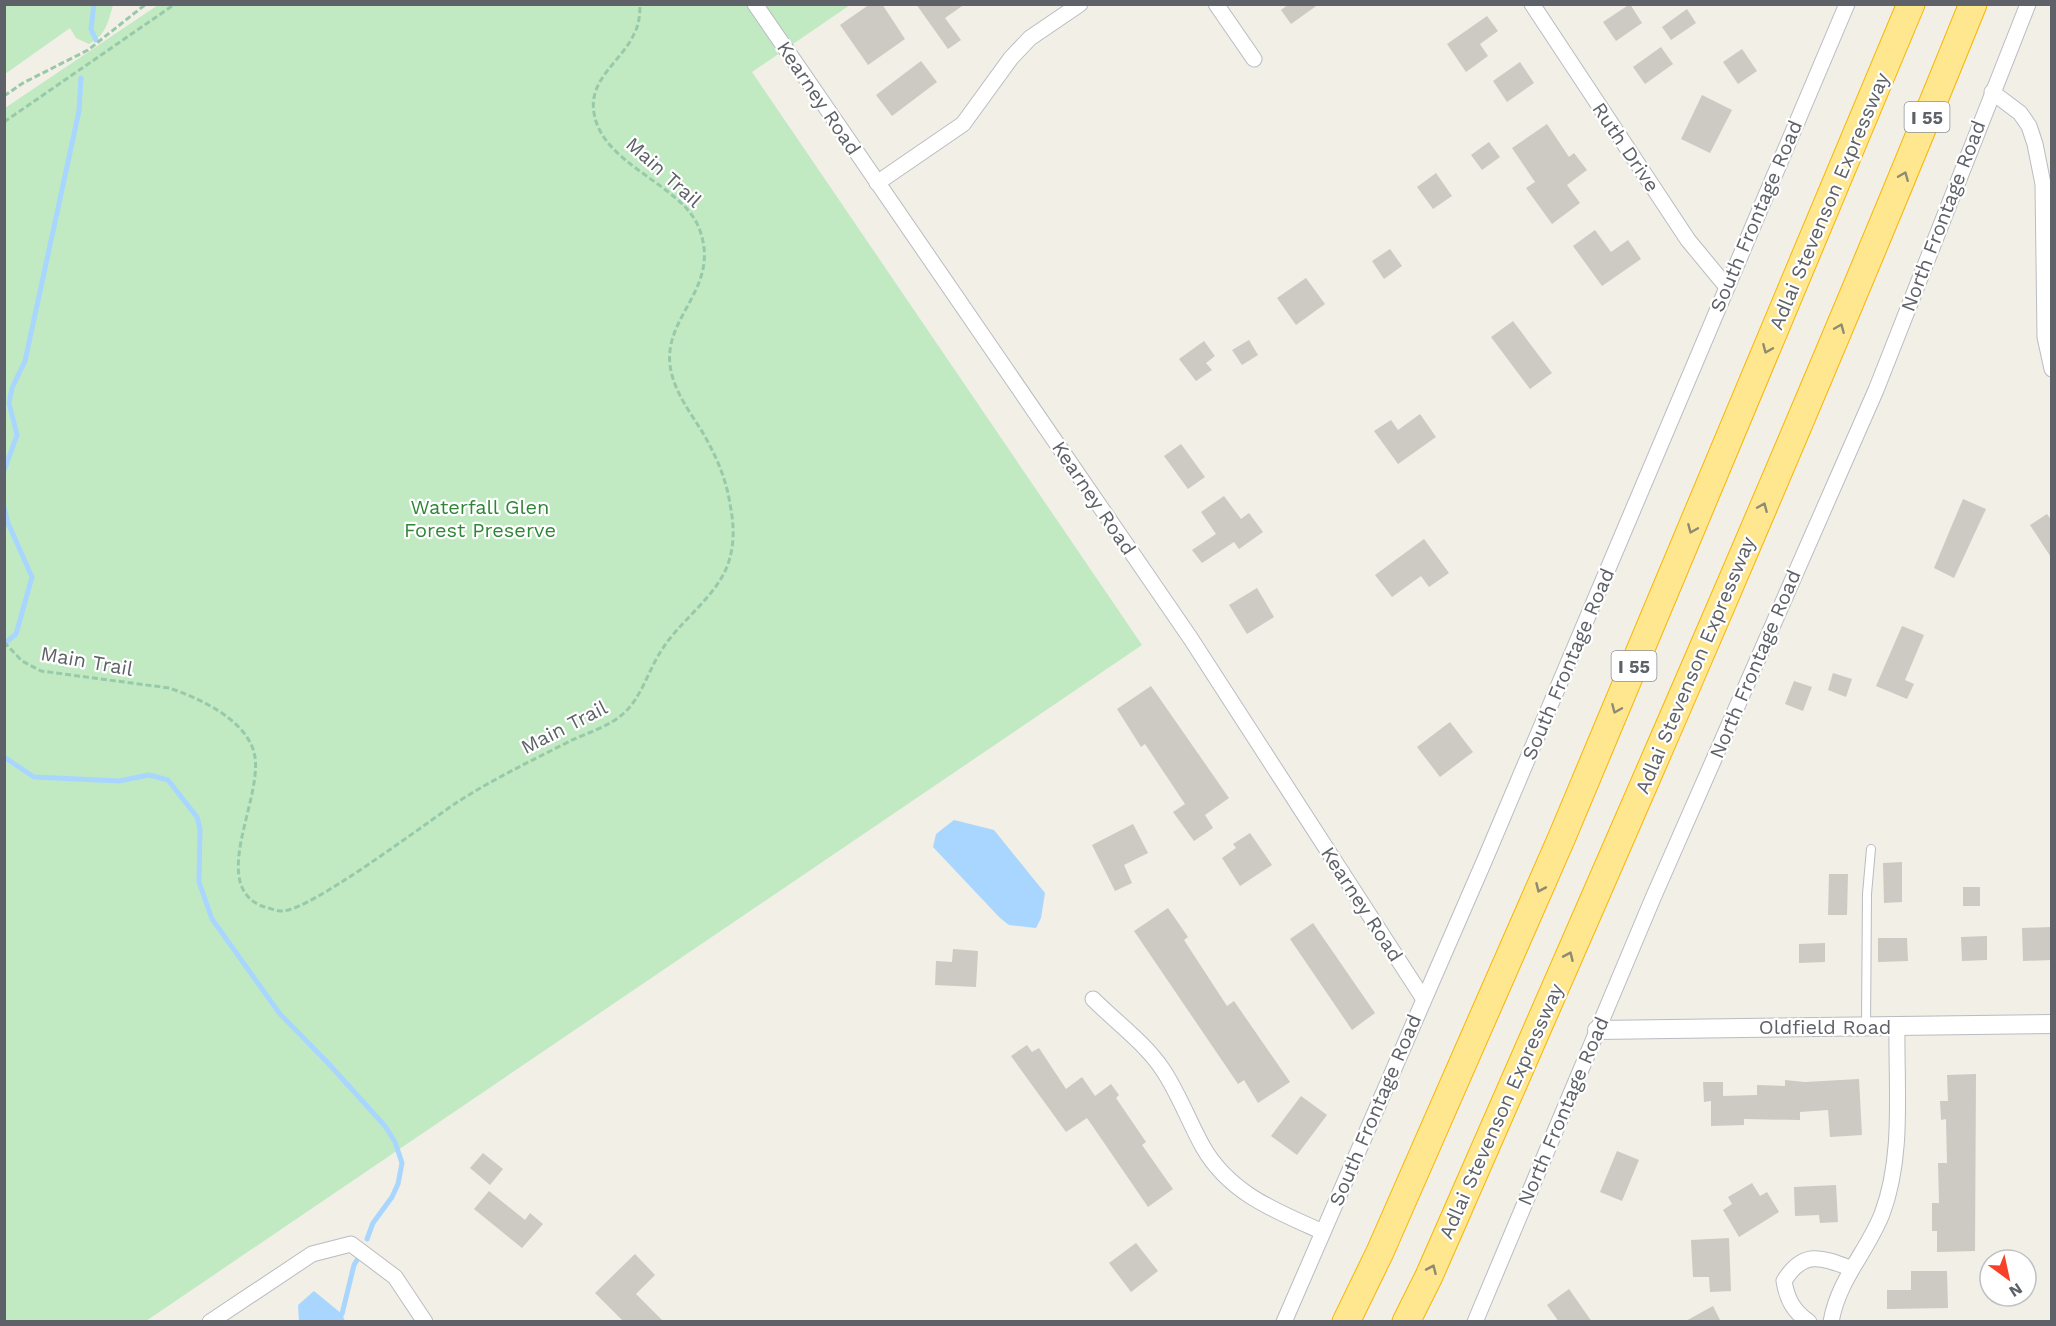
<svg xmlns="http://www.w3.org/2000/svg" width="2056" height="1326" viewBox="0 0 2056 1326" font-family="'Work Sans',sans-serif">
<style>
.green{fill:#c1eac3}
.water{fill:#a9d6ff}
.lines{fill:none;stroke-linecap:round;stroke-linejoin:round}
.stream{stroke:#a9d6ff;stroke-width:5}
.building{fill:#cccac3}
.service-casing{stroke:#b9bcc1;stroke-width:10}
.minor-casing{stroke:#b9bcc1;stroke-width:17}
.tertiary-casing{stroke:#b9bcc1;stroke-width:20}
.motorway-casing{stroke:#f8b500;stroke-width:29}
.path{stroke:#98c9a9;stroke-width:3;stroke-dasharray:6 3;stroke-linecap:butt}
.service{stroke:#fff;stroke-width:8}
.minor{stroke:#fff;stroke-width:15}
.tertiary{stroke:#fff;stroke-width:18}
.motorway{stroke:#ffe790;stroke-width:27}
.oneway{stroke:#8e8a74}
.labels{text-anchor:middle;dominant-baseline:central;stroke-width:4.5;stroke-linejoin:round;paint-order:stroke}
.shield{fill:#fff;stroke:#8e9195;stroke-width:1.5}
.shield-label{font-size:18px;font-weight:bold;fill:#5e6268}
.street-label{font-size:20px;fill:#5e6268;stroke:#fff}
.park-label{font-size:20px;fill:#2f8636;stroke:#fff}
</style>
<rect width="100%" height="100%" fill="#f1efe6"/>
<!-- green -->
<g class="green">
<path d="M 5,4 L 113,4 L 113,5 C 108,22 106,35 89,44 L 76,38 L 70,28 L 5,74 Z"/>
<polygon points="158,5 850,5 752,72 1142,645 146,1321 5,1322 5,108"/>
</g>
<!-- water -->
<g class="water">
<polygon points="954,820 994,830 1045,893 1041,918 1036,928 1009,925 1000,918 933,847 936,834"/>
<polygon points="314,1291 342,1314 345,1321 299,1321 298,1305"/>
</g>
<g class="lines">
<!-- stream -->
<g class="stream">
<polyline points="94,4 91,29 96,40"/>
<polyline points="4,471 17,435 9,403 12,388 25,361 79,111 81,78"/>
<polyline points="4,507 8,523 32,577 16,634 4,644"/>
<polyline points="4,757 34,777 119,781 149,775 168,780 197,817 200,829 199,882 212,919 280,1014 328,1063 385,1126 395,1142 402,1163 398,1184 392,1197 373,1223 367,1239"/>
<polyline points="342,1314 354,1265 360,1255"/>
</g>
</g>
<!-- building -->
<g class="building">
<polygon points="870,4 882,4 905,39 868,65 840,25"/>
<polygon points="916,4 965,4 945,18 961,40 948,49"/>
<polygon points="1289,4 1319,4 1291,24 1281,10"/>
<polygon points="1630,4 1642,23 1616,41 1603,22"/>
<polygon points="1687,9 1696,23 1671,40 1662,27"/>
<polygon points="1487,16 1498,31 1480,44 1488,56 1466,72 1447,44"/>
<polygon points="1661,47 1673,64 1645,84 1633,67"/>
<polygon points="1742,49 1757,71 1738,84 1723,62"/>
<polygon points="921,61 937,82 892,116 876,95"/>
<polygon points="1520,62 1534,83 1507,102 1493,81"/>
<polygon points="1702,95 1732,110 1710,153 1681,139"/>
<polygon points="1547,124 1569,157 1574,153 1587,170 1567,185 1580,203 1552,224 1526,188 1535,182 1512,148"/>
<polygon points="1489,142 1500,157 1482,170 1471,155"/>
<polygon points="1436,173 1452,196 1433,209 1417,187"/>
<polygon points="1595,230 1611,252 1628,240 1641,259 1602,286 1573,246"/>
<polygon points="1390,249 1402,266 1384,279 1372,261"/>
<polygon points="1306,278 1325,304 1296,325 1277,298"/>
<polygon points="1513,321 1552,373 1530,389 1491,337"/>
<polygon points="1249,340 1258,355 1242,365 1232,350"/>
<polygon points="1204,341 1215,356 1206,363 1212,370 1196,381 1179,359"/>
<polygon points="1420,414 1436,437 1398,464 1374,431 1391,420 1398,430"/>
<polygon points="1181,444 1205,477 1188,489 1164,456"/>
<polygon points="1224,496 1241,519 1249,513 1263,532 1239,549 1234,542 1202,563 1192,550 1216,534 1201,512"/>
<polygon points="1963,499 1986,509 1954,578 1934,568"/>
<polygon points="2047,514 2052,521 2052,559 2030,525"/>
<polygon points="1424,539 1449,573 1429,587 1421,576 1392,597 1375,575"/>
<polygon points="1257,588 1274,617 1247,634 1229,605"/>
<polygon points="1902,626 1924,635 1905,680 1914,684 1907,699 1876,686"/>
<polygon points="1833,673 1852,679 1846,697 1828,690"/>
<polygon points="1794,681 1812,687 1803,711 1785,704"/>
<polygon points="1151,686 1229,798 1205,815 1213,828 1194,841 1173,812 1185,804 1145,744 1141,747 1117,709"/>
<polygon points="1450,722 1473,752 1440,777 1417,747"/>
<polygon points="1133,824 1148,853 1124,865 1132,883 1115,891 1092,845"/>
<polygon points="1250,833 1272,865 1240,886 1222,858 1236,848 1233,844"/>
<polygon points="1902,862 1902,902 1884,903 1883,863"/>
<polygon points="1829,874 1848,874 1847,915 1828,915"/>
<rect x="1963" y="887" width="17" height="19"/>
<polygon points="1168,908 1188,937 1184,940 1227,1006 1234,1001 1290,1082 1258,1103 1244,1080 1238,1084 1134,931"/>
<polygon points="1313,923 1375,1013 1352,1030 1290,939"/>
<polygon points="2052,927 2052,960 2023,961 2022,928"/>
<polygon points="1987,936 1987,960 1962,961 1961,937"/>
<polygon points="1878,938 1907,938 1908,961 1878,962"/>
<polygon points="1825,943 1825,962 1799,963 1799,944"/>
<polygon points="953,949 978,951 976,987 935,985 936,961 952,962"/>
<polygon points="1027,1045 1032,1052 1039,1048 1066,1089 1082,1077 1095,1096 1111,1084 1119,1095 1116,1098 1146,1142 1142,1145 1173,1189 1148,1207 1087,1118 1066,1132 1011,1056"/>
<polygon points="1976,1074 1975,1251 1937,1252 1937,1231 1932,1231 1932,1203 1939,1203 1938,1163 1947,1163 1946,1119 1941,1120 1940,1101 1948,1101 1947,1075"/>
<polygon points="1859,1079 1862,1135 1830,1137 1828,1110 1800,1112 1800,1120 1744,1119 1744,1125 1711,1126 1711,1101 1704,1102 1703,1082 1723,1082 1723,1096 1757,1095 1757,1085 1785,1086 1785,1080 1805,1082"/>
<polygon points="1301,1096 1327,1115 1297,1155 1271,1136"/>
<polygon points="1617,1151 1639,1160 1622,1201 1600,1192"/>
<polygon points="483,1153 503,1169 490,1185 470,1168"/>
<polygon points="1752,1183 1760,1196 1767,1192 1779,1212 1739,1237 1723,1210 1732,1204 1728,1197"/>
<polygon points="1836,1185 1838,1222 1820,1223 1819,1215 1795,1216 1794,1187"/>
<polygon points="489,1191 525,1220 530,1213 543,1224 522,1248 474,1209"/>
<polygon points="1729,1238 1731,1291 1710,1292 1709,1277 1693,1277 1691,1240"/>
<polygon points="1136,1243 1158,1271 1131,1292 1109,1263"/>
<polygon points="635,1254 655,1275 636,1294 664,1322 624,1322 595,1293"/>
<polygon points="1911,1271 1947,1271 1948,1308 1887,1309 1887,1290 1911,1290"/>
<polygon points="1569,1289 1592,1322 1559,1322 1547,1305"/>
<polygon points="1713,1306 1721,1322 1684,1322"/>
</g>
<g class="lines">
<!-- service casing -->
<g class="service-casing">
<polyline id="service" points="1866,1026 1867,894 1871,849"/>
</g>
<!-- minor casing -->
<g class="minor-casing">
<g id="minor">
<polyline points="755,4 1191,639 1423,998"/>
<polyline points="1216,4 1254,59"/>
<polyline points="1532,4 1688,240 1726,286"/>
<polyline points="1992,92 2020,113 2029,126 2035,144 2043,184 2045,337 2052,369"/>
<polyline points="877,183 963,124 1011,58 1030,38 1080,4"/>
<path d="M 1093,999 C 1117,1023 1144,1042 1163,1070 C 1179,1094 1189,1122 1203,1147 C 1230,1194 1276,1211 1323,1232"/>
<polyline points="210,1322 312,1254 351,1244 395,1277 425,1322"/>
<polyline points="1284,1322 1486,857 1847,4"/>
<polyline points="1475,1322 1653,898 1876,390 2028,4"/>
<path d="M 1809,1322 C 1793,1311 1787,1299 1784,1281 C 1803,1250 1821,1257 1850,1268"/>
<path d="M 1831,1322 C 1838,1280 1867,1252 1882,1214 C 1904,1156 1896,1088 1897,1027"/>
</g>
</g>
<!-- tertiary casing -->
<g class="tertiary-casing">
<polyline id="tertiary" points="1597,1030 2052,1024"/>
</g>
<!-- motorway casing -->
<g class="motorway-casing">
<g id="motorway">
<polyline points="1346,1322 1380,1252 1562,837 1911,4"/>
<path d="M 1406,1322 L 1429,1276 C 1614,854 1800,432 1973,4"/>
</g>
</g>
<!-- path -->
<g class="path">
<polyline points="4,96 23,83 88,50 146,4"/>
<polyline points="4,122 175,4"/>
<path d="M 4,642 L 22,661 L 41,671 L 169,688 C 199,698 242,718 253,749 C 269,792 202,890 268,908 C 272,909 277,911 282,911 C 310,911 426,823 456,803 C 493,779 531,761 570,741 C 587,733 610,726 624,713 C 642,697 649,668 663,648 C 682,619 716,597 728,564 C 735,544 734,524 730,504 C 726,478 716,456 703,433 C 690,412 673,390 670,365 C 664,315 722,287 699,228 C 682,184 602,165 594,113 C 588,79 622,61 634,34 C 639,25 640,15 640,4"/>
</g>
<!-- service -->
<use href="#service" class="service"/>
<!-- minor -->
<use href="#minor" class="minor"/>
<!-- tertiary -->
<use href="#tertiary" class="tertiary"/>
<!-- motorway -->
<use href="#motorway" class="motorway"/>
</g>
<!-- one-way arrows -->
<defs><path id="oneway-chevron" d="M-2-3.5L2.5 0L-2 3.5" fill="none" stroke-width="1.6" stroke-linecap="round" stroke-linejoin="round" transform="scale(1.5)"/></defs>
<g class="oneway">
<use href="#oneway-chevron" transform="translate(1904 176) rotate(-68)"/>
<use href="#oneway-chevron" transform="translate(1840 328) rotate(-67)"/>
<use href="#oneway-chevron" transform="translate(1767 349) rotate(113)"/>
<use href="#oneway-chevron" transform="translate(1763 507) rotate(-67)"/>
<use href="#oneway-chevron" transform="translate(1692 529) rotate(113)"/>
<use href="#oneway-chevron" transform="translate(1616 709) rotate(113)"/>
<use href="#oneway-chevron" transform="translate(1540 888) rotate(114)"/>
<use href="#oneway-chevron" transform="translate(1569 956) rotate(-66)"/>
<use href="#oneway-chevron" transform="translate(1432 1269) rotate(-66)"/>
</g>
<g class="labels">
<!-- shield labels -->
<g class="shield">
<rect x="1904.5" y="102" width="45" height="30" rx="4.5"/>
<rect x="1611.5" y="651" width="45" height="30" rx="4.5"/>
</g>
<g class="shield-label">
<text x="1927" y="117">I 55</text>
<text x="1634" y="666">I 55</text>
</g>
<!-- street labels -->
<g class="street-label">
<text transform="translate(819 98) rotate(56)">Kearney Road</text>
<text transform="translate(1626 147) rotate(56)">Ruth Drive</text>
<text transform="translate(664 172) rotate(42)">Main Trail</text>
<text transform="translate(1829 201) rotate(-67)">Adlai Stevenson Expressway</text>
<text transform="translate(1756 216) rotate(-67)">South Frontage Road</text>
<text transform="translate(1943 216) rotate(-69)">North Frontage Road</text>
<text transform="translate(1094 498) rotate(56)">Kearney Road</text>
<text transform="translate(87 661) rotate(10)">Main Trail</text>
<text transform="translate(1568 664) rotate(-67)">South Frontage Road</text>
<text transform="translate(1755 664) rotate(-67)">North Frontage Road</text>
<text transform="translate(1695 665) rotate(-67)">Adlai Stevenson Expressway</text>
<text transform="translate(564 727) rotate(-27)">Main Trail</text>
<text transform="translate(1362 904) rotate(57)">Kearney Road</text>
<text x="1825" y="1027">Oldfield Road</text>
<text transform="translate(1375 1110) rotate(-67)">South Frontage Road</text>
<text transform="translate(1501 1111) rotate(-66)">Adlai Stevenson Expressway</text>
<text transform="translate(1563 1111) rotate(-67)">North Frontage Road</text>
</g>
<!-- park labels -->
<g class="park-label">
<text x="480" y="507">Waterfall Glen<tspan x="480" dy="23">Forest Preserve</tspan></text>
</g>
</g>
<!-- border -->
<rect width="2056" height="1326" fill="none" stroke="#5e6268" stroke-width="12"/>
<!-- north arrow -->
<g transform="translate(2008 1278) rotate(147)"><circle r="28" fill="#ffffff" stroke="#bfc0c3" stroke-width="1.5"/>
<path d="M0-4.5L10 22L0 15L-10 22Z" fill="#f74027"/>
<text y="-9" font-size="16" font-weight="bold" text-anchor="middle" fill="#5e6268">N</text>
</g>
</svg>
